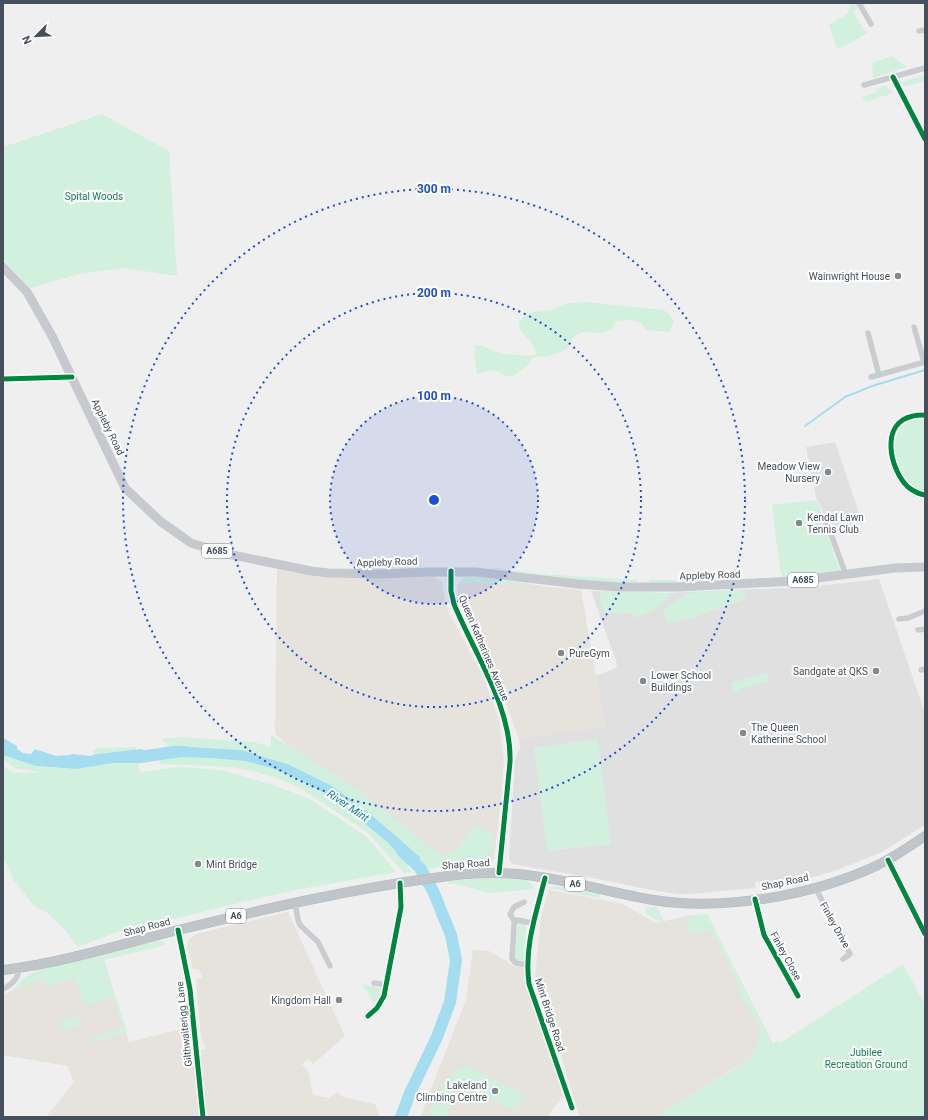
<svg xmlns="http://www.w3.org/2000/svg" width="928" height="1120" viewBox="0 0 928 1120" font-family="Roboto,sans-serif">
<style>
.commercial{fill:#e5e3dc}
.education{fill:#e1e0e1}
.green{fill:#d2f0de}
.water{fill:#a4ddf0}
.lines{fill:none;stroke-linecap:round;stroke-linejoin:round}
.stream{stroke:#a4ddf0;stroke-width:2}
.river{stroke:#a4ddf0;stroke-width:12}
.trunk-casing{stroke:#b4b8bf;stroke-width:10}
.minor{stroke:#cacdd0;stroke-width:5.5}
.tertiary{stroke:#cacdd0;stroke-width:7}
.primary{stroke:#c6cace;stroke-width:9}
.trunk{stroke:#c0c5ca;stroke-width:9}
.cycleway-casing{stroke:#fff;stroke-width:8}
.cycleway{stroke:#00873e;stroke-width:5}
.ring{fill:none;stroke:#1d4ed8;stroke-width:2;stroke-dasharray:2 4}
.poi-dot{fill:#81888f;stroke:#fff;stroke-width:1.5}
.labels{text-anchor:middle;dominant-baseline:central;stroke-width:4;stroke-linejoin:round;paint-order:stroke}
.shield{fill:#fff;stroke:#7d848d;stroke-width:1}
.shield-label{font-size:9px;font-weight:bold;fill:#45505c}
.park-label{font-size:10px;fill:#12824e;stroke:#fff}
.poi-label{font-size:10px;fill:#45505c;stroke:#fff;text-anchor:end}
.street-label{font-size:10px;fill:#45505c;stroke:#fff}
.water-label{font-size:11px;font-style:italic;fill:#067fa8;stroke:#fff}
.centre{fill:#1d4ed8;stroke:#fff;stroke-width:2}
.ring-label{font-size:12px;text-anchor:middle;font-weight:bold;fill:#1d4ed8;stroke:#fff;stroke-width:4;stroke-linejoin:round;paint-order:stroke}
</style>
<rect width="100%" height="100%" fill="#f0efef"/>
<!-- commercial -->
<g class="commercial">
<polygon points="277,569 317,577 364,578 436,576 436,578 442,582 445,602 450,615 481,672 499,719 504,760 501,802 494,858 491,862 487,865 443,868 421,849 294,750 275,734"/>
<polygon points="464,577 488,578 550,587 581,590 605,728 519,739 508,709 491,668 458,598 457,587 459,583"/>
<polygon points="549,890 619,903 628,907 656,923 686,916 707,914 773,1044 656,1117 585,1117 579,1115 556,1039 535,977 541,916"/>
<polygon points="288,912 345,1036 313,1064 309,1059 302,1064 309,1073 313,1095 329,1098 338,1092 343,1097 375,1104 380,1117 46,1117 74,1082 67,1066 3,1055 3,995 47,975 104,960 129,1042 177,1030 185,1032 191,1046 192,1053 206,1049 201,1038 196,980 202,978 199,969 193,969 187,947 189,939 196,934"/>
<polygon points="473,950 489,951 508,962 513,966 523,967 563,1096 547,1117 421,1117 425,1104 466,1000"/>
</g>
<!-- education -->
<g class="education">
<polygon points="835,442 862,522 832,530 816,497 806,447"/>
<polygon points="879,579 925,713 925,825 882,852 837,870 817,876 793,882 760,887 759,881 755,882 756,888 690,894 678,894 651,890 593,878 512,864 510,862 509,859 515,760 520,748 519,739 605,727 596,676 616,668 617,664 591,591 663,593 809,587"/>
</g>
<!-- green -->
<g class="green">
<path d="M 851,3 L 857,3 L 858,6 L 858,8 L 853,11 L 862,27 L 868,33 C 858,38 849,45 837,49 L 829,25 L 847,14 Z"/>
<polygon points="892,56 907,67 873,78 872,63"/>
<polygon points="925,75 925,81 902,87 903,82 907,80"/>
<polygon points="886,85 893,93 866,102 862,97 877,92 876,89"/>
<polygon points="102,114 169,151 177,276 124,268 79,274 30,288 3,259 3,147"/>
<path d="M 586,302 L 653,309 C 665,309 668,311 674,321 L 670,332 L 646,330 L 640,322 L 630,320 L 617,321 L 611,329 L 601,333 L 584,332 L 574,336 L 566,350 L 549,356 L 533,357 L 527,365 L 513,377 L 504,375 L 497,371 L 491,370 L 477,374 L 474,353 L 476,345 C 487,345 490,351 500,353 C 511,355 525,356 536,355 C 535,340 524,338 520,329 C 519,327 519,324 519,322 L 524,317 L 532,312 L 549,311 L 565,304 Z"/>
<path d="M 915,418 L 925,418 L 925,492 C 893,487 880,429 915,418 Z"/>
<polygon points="817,500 840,572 783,578 780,570 772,505"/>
<polygon points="491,567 541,574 638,580 636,583 597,582 492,569"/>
<polygon points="464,577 488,578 531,584 459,583"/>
<polygon points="649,580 736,580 662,583 650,583"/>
<polygon points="743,590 746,599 688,619 668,624 663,610 675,601 689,593"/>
<polygon points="603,592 669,593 671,596 653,611 635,618 633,613 608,614 604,612 599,598 600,593"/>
<polygon points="767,672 769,681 740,689 741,692 734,693 731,683 737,680 738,682"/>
<path d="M 271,735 C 302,754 333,772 362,793 C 389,814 415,836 442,856 L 454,851 L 475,825 L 494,836 L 491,853 L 481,863 L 459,864 L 427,869 L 420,858 L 374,817 L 332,786 L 290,765 L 241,750 L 190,747 L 183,745 L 170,747 L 161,739 L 181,737 L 254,742 L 271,747 Z"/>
<polygon points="598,739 611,844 547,851 534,748"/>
<polygon points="136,747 136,750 93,754 93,750 99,748"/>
<polygon points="3,755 36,766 54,768 76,769 113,763 139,763 139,770 142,772 178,767 221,770 276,786 310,799 367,837 396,872 301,889 247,901 115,933 78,947 65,930 46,912 34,906 13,879 3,856 3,766 14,773 40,772 14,768 3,759"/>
<path d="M 183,757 C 203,757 224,757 244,761 C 301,770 379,824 412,872 L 404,873 L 367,832 L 300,788 L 274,777 L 253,771 L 229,767 L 160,764 L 160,760 Z"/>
<path d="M 480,878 L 526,880 L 532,884 L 535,889 L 491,893 C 477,891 463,883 449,884 L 448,881 Z"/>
<polygon points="554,886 600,894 599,898 549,888"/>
<polygon points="655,907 661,912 659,913 664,921 656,920 644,913 646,911 646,908"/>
<path d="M 707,914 L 773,1044 L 778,1040 L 780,1043 L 903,964 L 925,1005 L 925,1117 L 656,1117 L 753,1057 L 752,1054 L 757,1046 L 759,1038 L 759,1026 L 741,996 L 736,980 L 711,931 L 693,934 C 689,932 686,926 686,922 L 695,915 Z"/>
<polygon points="524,923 526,924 524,960 518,961 515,958 517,927 518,924"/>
<path d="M 161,940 L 161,942 L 165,942 L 165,945 L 104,960 L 127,1032 L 91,1043 L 90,1039 L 123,1028 L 113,997 L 86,1005 L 85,1002 L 83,1003 L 75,978 L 51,986 L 50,985 L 48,985 L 47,982 L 44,983 L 42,978 L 11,991 C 21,983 25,974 37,971 L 36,969 L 83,959 Z"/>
<path d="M 362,984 L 379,988 C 383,994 379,998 374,1003 Z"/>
<polygon points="79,1017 81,1024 79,1026 66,1029 60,1026 59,1022 61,1021"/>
<polygon points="465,1065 524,1094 516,1111 475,1092 458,1090 445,1117 436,1117 429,1113 446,1080"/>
</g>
<!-- water -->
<path class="water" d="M 3,738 L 17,746 L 17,749 L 23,753 L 31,754 L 35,749 L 56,756 L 70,755 L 72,754 L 90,756 L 97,754 L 141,749 L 143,750 C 158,749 176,743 190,747 L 241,750 L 290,765 L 332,786 L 354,802 L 374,817 L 421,858 L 408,865 L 387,842 L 368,826 L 326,794 L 298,779 L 272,768 L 245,761 L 211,758 L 183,757 L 141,763 L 113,763 L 76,769 L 36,766 L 3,755 Z"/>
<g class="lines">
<!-- stream -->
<polyline class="stream" points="805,426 845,397 872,386 925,370"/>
<!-- river -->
<polyline class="river" points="401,1117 410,1093 437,1037 450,1002 456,960 451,935 433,891 420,868 402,851"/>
<!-- trunk casing -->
<g class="trunk-casing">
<path id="trunk" d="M 3,970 C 60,963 115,946 170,932 C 260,910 349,889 441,877 C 466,873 491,872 517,874 C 563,878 607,892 653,900 C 724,911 811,896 876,866 C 893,858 909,847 925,836"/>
</g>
<!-- minor -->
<g class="minor">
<polyline points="859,3 871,24"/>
<polyline points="919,31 925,30"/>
<polyline points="893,77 925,139"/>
<polyline points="864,85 925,68"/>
<polyline points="914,327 924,362"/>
<polyline points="868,333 879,375"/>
<polyline points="871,377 925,362"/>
<polyline points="3,379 72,377"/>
<path d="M 925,415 C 921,415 916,415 913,416 C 879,423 890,470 908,487 C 913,491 919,494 925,495"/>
<polyline points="827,523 846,575"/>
<polyline points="899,619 908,618 925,611"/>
<polyline points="918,630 925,629"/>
<polyline points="921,670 925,669"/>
<polyline points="888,860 925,934"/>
<path d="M 545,878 C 536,914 524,947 529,984 L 572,1108"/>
<polyline points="815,887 850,954 843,959"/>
<polyline points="755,899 764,935 798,996"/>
<polyline points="295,902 298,920 300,925 318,942 330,966"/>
<polyline points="515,922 510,914 514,907 524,902"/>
<polyline points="178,930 190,989 203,1117"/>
<polyline points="527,965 516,963 512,959 514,924 517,920 532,923"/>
<polyline points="374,983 386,985"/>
<path d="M 3,989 C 11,985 19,978 19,968"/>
<polyline points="373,1012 381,1002 384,996 401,907 400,883"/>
</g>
<!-- tertiary -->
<path class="tertiary" d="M 451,571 L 451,591 L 454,604 C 474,653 512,707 510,762 L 499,873"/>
<!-- primary -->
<polyline class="primary" points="3,267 27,292 52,336 125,488 160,521 191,543 223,553 311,571 328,573 381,574 427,572 476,572 578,584 619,587 679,587 794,581 895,568 925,567"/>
<!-- trunk -->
<use href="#trunk" class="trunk"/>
<!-- cycleway casing -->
<g class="cycleway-casing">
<g id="cycleway">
<polyline points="893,77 925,139"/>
<polyline points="3,379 72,377"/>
<path d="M 925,415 C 921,415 916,415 913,416 C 879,423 890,470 908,487 C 913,491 919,494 925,495"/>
<path d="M 451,571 L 451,591 L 454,604 C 474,653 512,707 510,762 L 499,873"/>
<polyline points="888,860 925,934"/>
<path d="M 545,878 C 536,914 524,947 529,984 L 572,1108"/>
<polyline points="755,899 764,935 798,996"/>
<polyline points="178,930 190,989 203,1117"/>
<polyline points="368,1016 377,1008 384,996 401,907 400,883"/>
</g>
</g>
<!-- cycleway -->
<use href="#cycleway" class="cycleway"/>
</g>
<!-- distance rings -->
<circle cx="434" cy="500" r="104" fill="#1d4ed8" fill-opacity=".12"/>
<g class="ring">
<circle cx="434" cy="500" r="104"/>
<circle cx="434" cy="500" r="207"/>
<circle cx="434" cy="500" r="311"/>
</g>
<!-- markers -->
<g class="poi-dot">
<circle cx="898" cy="276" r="4"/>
<circle cx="828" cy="472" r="4"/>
<circle cx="799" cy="523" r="4"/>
<circle cx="561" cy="653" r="4"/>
<circle cx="876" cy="671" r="4"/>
<circle cx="643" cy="681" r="4"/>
<circle cx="743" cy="733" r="4"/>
<circle cx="198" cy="864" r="4"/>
<circle cx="339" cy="1000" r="4"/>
<circle cx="495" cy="1091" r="4"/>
</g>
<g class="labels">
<!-- shield labels -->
<g class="shield">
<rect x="202" y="544" width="30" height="14" rx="3"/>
<rect x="788" y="573" width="30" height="14" rx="3"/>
<rect x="565" y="877" width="20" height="14" rx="3"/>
<rect x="226" y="909" width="20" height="14" rx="3"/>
</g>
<g class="shield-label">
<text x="217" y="551">A685</text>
<text x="803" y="580">A685</text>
<text x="575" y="884">A6</text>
<text x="236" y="916">A6</text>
</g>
<!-- park labels -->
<g class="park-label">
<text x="94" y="196">Spital Woods</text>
<text x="866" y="1052">Jubilee<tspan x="866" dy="12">Recreation Ground</tspan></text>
</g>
<!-- poi labels -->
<g class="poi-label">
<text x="890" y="276">Wainwright House</text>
<text x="820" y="466">Meadow View<tspan x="820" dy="12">Nursery</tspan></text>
<text x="807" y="517" text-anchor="start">Kendal Lawn<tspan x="807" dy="12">Tennis Club</tspan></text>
<text x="569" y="653" text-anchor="start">PureGym</text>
<text x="868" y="671">Sandgate at QKS</text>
<text x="651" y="675" text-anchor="start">Lower School<tspan x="651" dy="12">Buildings</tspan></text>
<text x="751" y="727" text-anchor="start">The Queen<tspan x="751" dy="12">Katherine School</tspan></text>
<text x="206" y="864" text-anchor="start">Mint Bridge</text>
<text x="331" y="1000">Kingdom Hall</text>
<text x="487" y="1085">Lakeland<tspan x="487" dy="12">Climbing Centre</tspan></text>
</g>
<!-- street labels -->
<g class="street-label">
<text transform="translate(108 427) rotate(64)">Appleby Road</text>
<text transform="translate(387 562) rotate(-2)">Appleby Road</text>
<text transform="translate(710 575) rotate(-2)">Appleby Road</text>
<text transform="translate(484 648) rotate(67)">Queen Katherines Avenue</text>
<text transform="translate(466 864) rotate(-4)">Shap Road</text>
<text transform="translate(785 882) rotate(-12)">Shap Road</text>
<text transform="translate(835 925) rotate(61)">Finley Drive</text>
<text transform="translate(147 927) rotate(-15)">Shap Road</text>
<text transform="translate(786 956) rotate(61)">Finley Close</text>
<text transform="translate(550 1015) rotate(72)">Mint Bridge Road</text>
<text transform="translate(184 1024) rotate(-96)">Gilthwaiterigg Lane</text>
</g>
<!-- water labels -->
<g class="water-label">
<text transform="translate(348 806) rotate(34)">River Mint</text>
</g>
</g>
<circle cx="434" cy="500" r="6" class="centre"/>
<g class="ring-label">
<text x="434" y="193">300 m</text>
<text x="434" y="297">200 m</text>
<text x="434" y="400">100 m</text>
</g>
<!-- border -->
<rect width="928" height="1120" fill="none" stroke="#45505c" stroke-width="8"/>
<!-- north arrow -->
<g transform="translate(36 36) rotate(246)" stroke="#ffffff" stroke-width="3" paint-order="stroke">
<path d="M0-3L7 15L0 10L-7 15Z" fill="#45505c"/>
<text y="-6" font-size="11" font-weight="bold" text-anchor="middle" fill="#45505c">N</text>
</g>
</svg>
